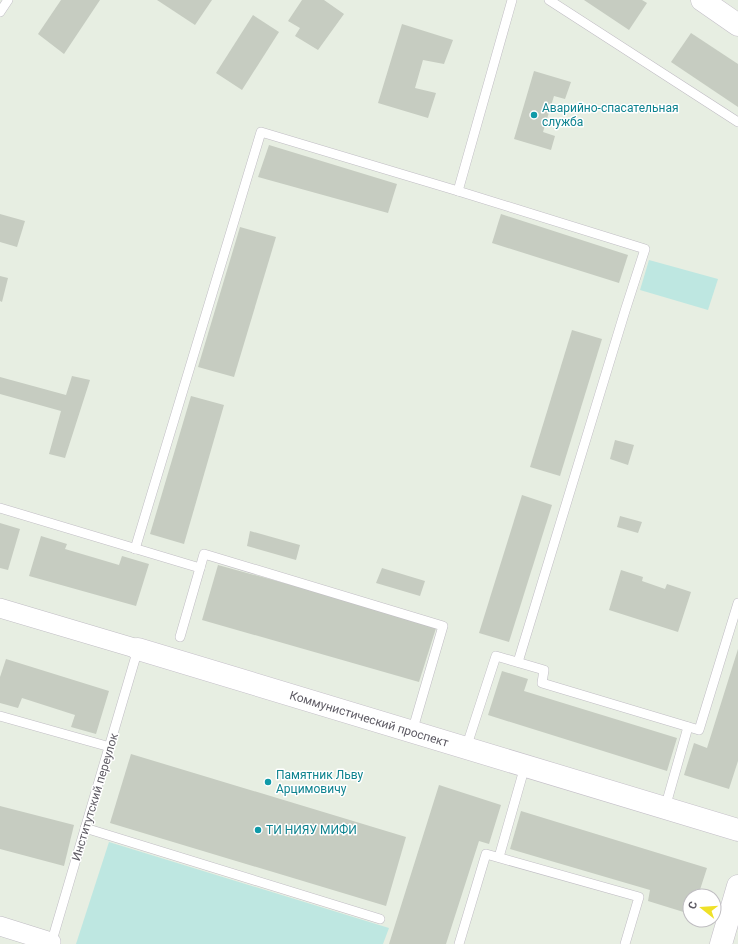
<svg xmlns="http://www.w3.org/2000/svg" width="738" height="944" viewBox="0 0 738 944" font-family="Roboto,sans-serif">
<style>
.green{fill:#bee7e1}
.building{fill:#c6ccc1}
.lines{fill:none;stroke-linecap:round;stroke-linejoin:round}
.lane-casing{stroke:#c0bdc4;stroke-width:10}
.street-casing{stroke:#c0bdc4;stroke-width:20}
.secondary-casing{stroke:#c4bfc8;stroke-width:23}
.lane{stroke:#fff;stroke-width:9}
.street{stroke:#fff;stroke-width:19}
.secondary{stroke:#fff;stroke-width:22}
.culture-dot{fill:#0f9aa8;stroke:#fff;stroke-width:1.5}
.labels{text-anchor:middle;dominant-baseline:central;stroke-width:3;stroke-linejoin:round;paint-order:stroke}
.culture-label{font-size:12px;fill:#0d838f;stroke:#fff;text-anchor:start}
.street-label{font-size:12px;fill:#5e5b64;stroke:#fff}
</style>
<rect width="100%" height="100%" fill="#e7eee2"/>
<!-- green -->
<g class="green">
<polygon points="649,260 718,279 708,310 640,290"/>
<polygon points="109,842 389,928 383,944 76,944"/>
</g>
<!-- building -->
<g class="building">
<polygon points="61,0 100,0 64,54 38,34"/>
<polygon points="157,0 212,0 195,25"/>
<polygon points="302,0 324,0 344,14 318,50 295,36 300,28 288,21"/>
<polygon points="584,0 642,0 647,3 629,30"/>
<polygon points="253,15 279,32 242,90 216,73"/>
<polygon points="402,24 453,40 444,64 423,60 415,88 436,93 428,118 378,103"/>
<polygon points="691,33 738,64 738,107 671,62"/>
<polygon points="534,71 571,82 565,99 554,96 543,132 555,136 551,150 514,139"/>
<polygon points="269,145 397,184 388,213 258,177"/>
<polygon points="0,214 25,221 17,247 0,242"/>
<polygon points="501,214 628,255 619,283 492,243"/>
<polygon points="240,227 276,237 234,377 198,367"/>
<polygon points="0,276 8,278 2,302 0,301"/>
<polygon points="572,330 602,339 560,476 530,467"/>
<polygon points="72,376 90,380 65,458 49,454 61,411 0,394 0,377 66,395"/>
<polygon points="191,396 224,405 184,544 150,534"/>
<polygon points="615,440 634,445 628,465 610,459"/>
<polygon points="522,495 552,505 509,642 479,633"/>
<polygon points="620,516 642,522 638,533 617,527"/>
<polygon points="0,523 20,529 8,570 0,568"/>
<polygon points="250,531 300,545 296,560 247,546"/>
<polygon points="41,536 67,544 65,549 119,565 122,556 149,564 136,606 29,576"/>
<polygon points="218,565 437,625 419,682 202,620"/>
<polygon points="382,568 425,581 420,596 376,583"/>
<polygon points="621,570 643,577 642,581 665,589 667,584 691,592 678,632 609,610"/>
<polygon points="738,649 738,761 729,789 684,775 694,743 707,748"/>
<polygon points="6,659 109,691 96,734 71,727 75,715 22,698 18,708 0,703 0,677"/>
<polygon points="502,671 528,679 524,691 677,738 667,771 488,715"/>
<polygon points="131,754 406,837 386,906 110,823"/>
<polygon points="439,785 501,805 489,844 479,841 446,944 389,944"/>
<polygon points="0,806 74,825 64,866 0,849"/>
<polygon points="521,811 707,868 698,896 690,896 690,914 648,901 650,890 510,849"/>
</g>
<g class="lines">
<!-- lane casing -->
<g class="lane-casing">
<g id="lane">
<polyline points="549,0 738,122"/>
<polyline points="0,12 8,0"/>
<polyline points="458,191 645,249 625,311 518,662"/>
<polyline points="0,508 200,568 180,637"/>
<polyline points="135,549 261,132 458,191 512,0"/>
<polyline points="200,568 204,554 443,626 412,732"/>
<polyline points="0,716 110,747"/>
<polyline points="466,748 496,656 544,670 542,683 699,730 738,603"/>
<polyline points="665,808 688,727"/>
<polyline points="85,828 380,919"/>
<polyline points="499,857 525,766"/>
<polyline points="51,944 138,649"/>
<polyline points="459,944 486,854 639,897 625,944"/>
</g>
</g>
<!-- street casing -->
<g class="street-casing">
<g id="street">
<polyline points="0,608 138,649"/>
<polyline points="0,926 51,942"/>
</g>
</g>
<!-- secondary casing -->
<g class="secondary-casing">
<g id="secondary">
<polyline points="702,0 738,25"/>
<polyline points="138,649 738,830"/>
<polyline points="721,944 738,886"/>
</g>
</g>
<!-- lane -->
<use href="#lane" class="lane"/>
<!-- street -->
<use href="#street" class="street"/>
<!-- secondary -->
<use href="#secondary" class="secondary"/>
</g>
<!-- markers -->
<g class="culture-dot">
<circle cx="534" cy="115" r="4"/>
<circle cx="268" cy="782" r="4"/>
<circle cx="258" cy="830" r="4"/>
</g>
<g class="labels">
<!-- culture labels -->
<g class="culture-label">
<text x="542" y="108">Аварийно-спасательная<tspan x="542" dy="14">служба</tspan></text>
<text x="276" y="775">Памятник Льву<tspan x="276" dy="14">Арцимовичу</tspan></text>
<text x="266" y="830">ТИ НИЯУ МИФИ</text>
</g>
<!-- street labels -->
<g class="street-label">
<text transform="translate(369 719) rotate(17)">Коммунистический проспект</text>
<text transform="translate(95 797) rotate(-73)">Институтский переулок</text>
</g>
</g>
<!-- north arrow -->
<g transform="translate(702 908) rotate(287)"><circle r="19" fill="#ffffff" stroke="#bfbdc1"/>
<path d="M0-3L7 15L0 10L-7 15Z" fill="#efe128"/>
<text y="-6" font-size="11" font-weight="bold" text-anchor="middle" fill="#5e5b64">С</text>
</g>
</svg>
